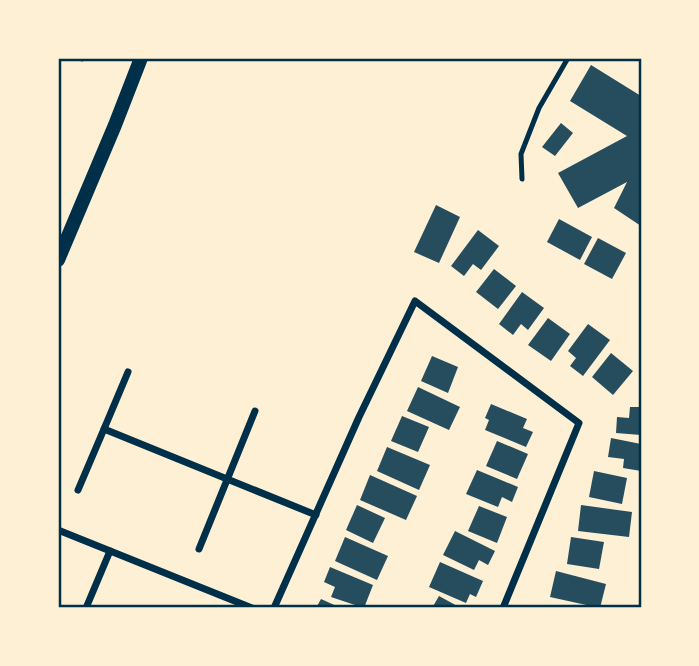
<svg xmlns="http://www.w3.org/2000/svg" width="699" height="666" viewBox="0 0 699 666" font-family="'DejaVu Sans',sans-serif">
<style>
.building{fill:#264d5e}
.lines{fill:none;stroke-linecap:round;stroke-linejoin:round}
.service{stroke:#003049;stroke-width:5}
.minor{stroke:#003049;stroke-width:7}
.secondary{stroke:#003049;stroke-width:14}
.neatline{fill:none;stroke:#003049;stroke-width:2.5}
</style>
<rect width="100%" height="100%" fill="#fdf0d5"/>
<!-- building -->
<g class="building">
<polygon points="591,65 641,96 641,226 614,208 627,182 578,208 558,173 627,136 570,101"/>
<polygon points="561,123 573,133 555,156 542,147"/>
<polygon points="436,205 460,217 439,263 414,252"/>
<polygon points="559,219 592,237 580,260 547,242"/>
<polygon points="478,230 499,246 481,270 473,264 464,276 451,266"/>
<polygon points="598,238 626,253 612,279 584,264"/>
<polygon points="494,269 516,286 498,309 476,292"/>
<polygon points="522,292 544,308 528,330 521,324 513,335 499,324"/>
<polygon points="548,318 570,334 551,361 528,345"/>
<polygon points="588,324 610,340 583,376 570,366 576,358 568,351"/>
<polygon points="611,353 633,371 613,395 592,377"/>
<polygon points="432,356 458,367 448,393 421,381"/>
<polygon points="418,387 460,407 449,430 407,411"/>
<polygon points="491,404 527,419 523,428 533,432 526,447 485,430 489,420 485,418"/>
<polygon points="630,407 641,407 641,435 616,433 617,417 629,418"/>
<polygon points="402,416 429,427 418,452 391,441"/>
<polygon points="611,438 641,444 641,471 623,468 624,459 608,457"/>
<polygon points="497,441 528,454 517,479 486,466"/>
<polygon points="387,447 430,465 419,490 377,471"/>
<polygon points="477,470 518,487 512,502 502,497 498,507 466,494"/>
<polygon points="594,471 627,478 622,504 589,497"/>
<polygon points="370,475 417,496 406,520 360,500"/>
<polygon points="357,505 385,518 373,543 346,530"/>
<polygon points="581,505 632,512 629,537 578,531"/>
<polygon points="479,506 507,517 497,543 468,531"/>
<polygon points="455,531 495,551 488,565 479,560 474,570 443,555"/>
<polygon points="345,537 388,556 377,580 335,561"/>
<polygon points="571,537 604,542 599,569 567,564"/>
<polygon points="440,562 483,581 476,597 470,594 466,603 429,587"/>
<polygon points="330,567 373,585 364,608 331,597 335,587 324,582"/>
<polygon points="556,571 606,584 600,608 550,597"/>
<polygon points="439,596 461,608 432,608"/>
<polygon points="321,599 341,608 316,608"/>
</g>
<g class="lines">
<!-- service -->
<g class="service">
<polyline points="79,58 82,59"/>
<polyline points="522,179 521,154 539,108 568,58"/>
</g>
<!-- minor -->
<g class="minor">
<polyline points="104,429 128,372"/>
<polyline points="78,490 104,429 316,515"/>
<polyline points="58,530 252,608"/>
<polyline points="199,549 255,411"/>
<polyline points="86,608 110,551"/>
<polyline points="274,608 359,417 415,301 579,423 503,608"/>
</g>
<!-- secondary -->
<polyline class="secondary" points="58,260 115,125 141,58"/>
</g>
<!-- border -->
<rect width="699" height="666" fill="none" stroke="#fdf0d5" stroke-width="119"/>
<rect x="60" y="60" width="580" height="546" class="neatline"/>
</svg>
